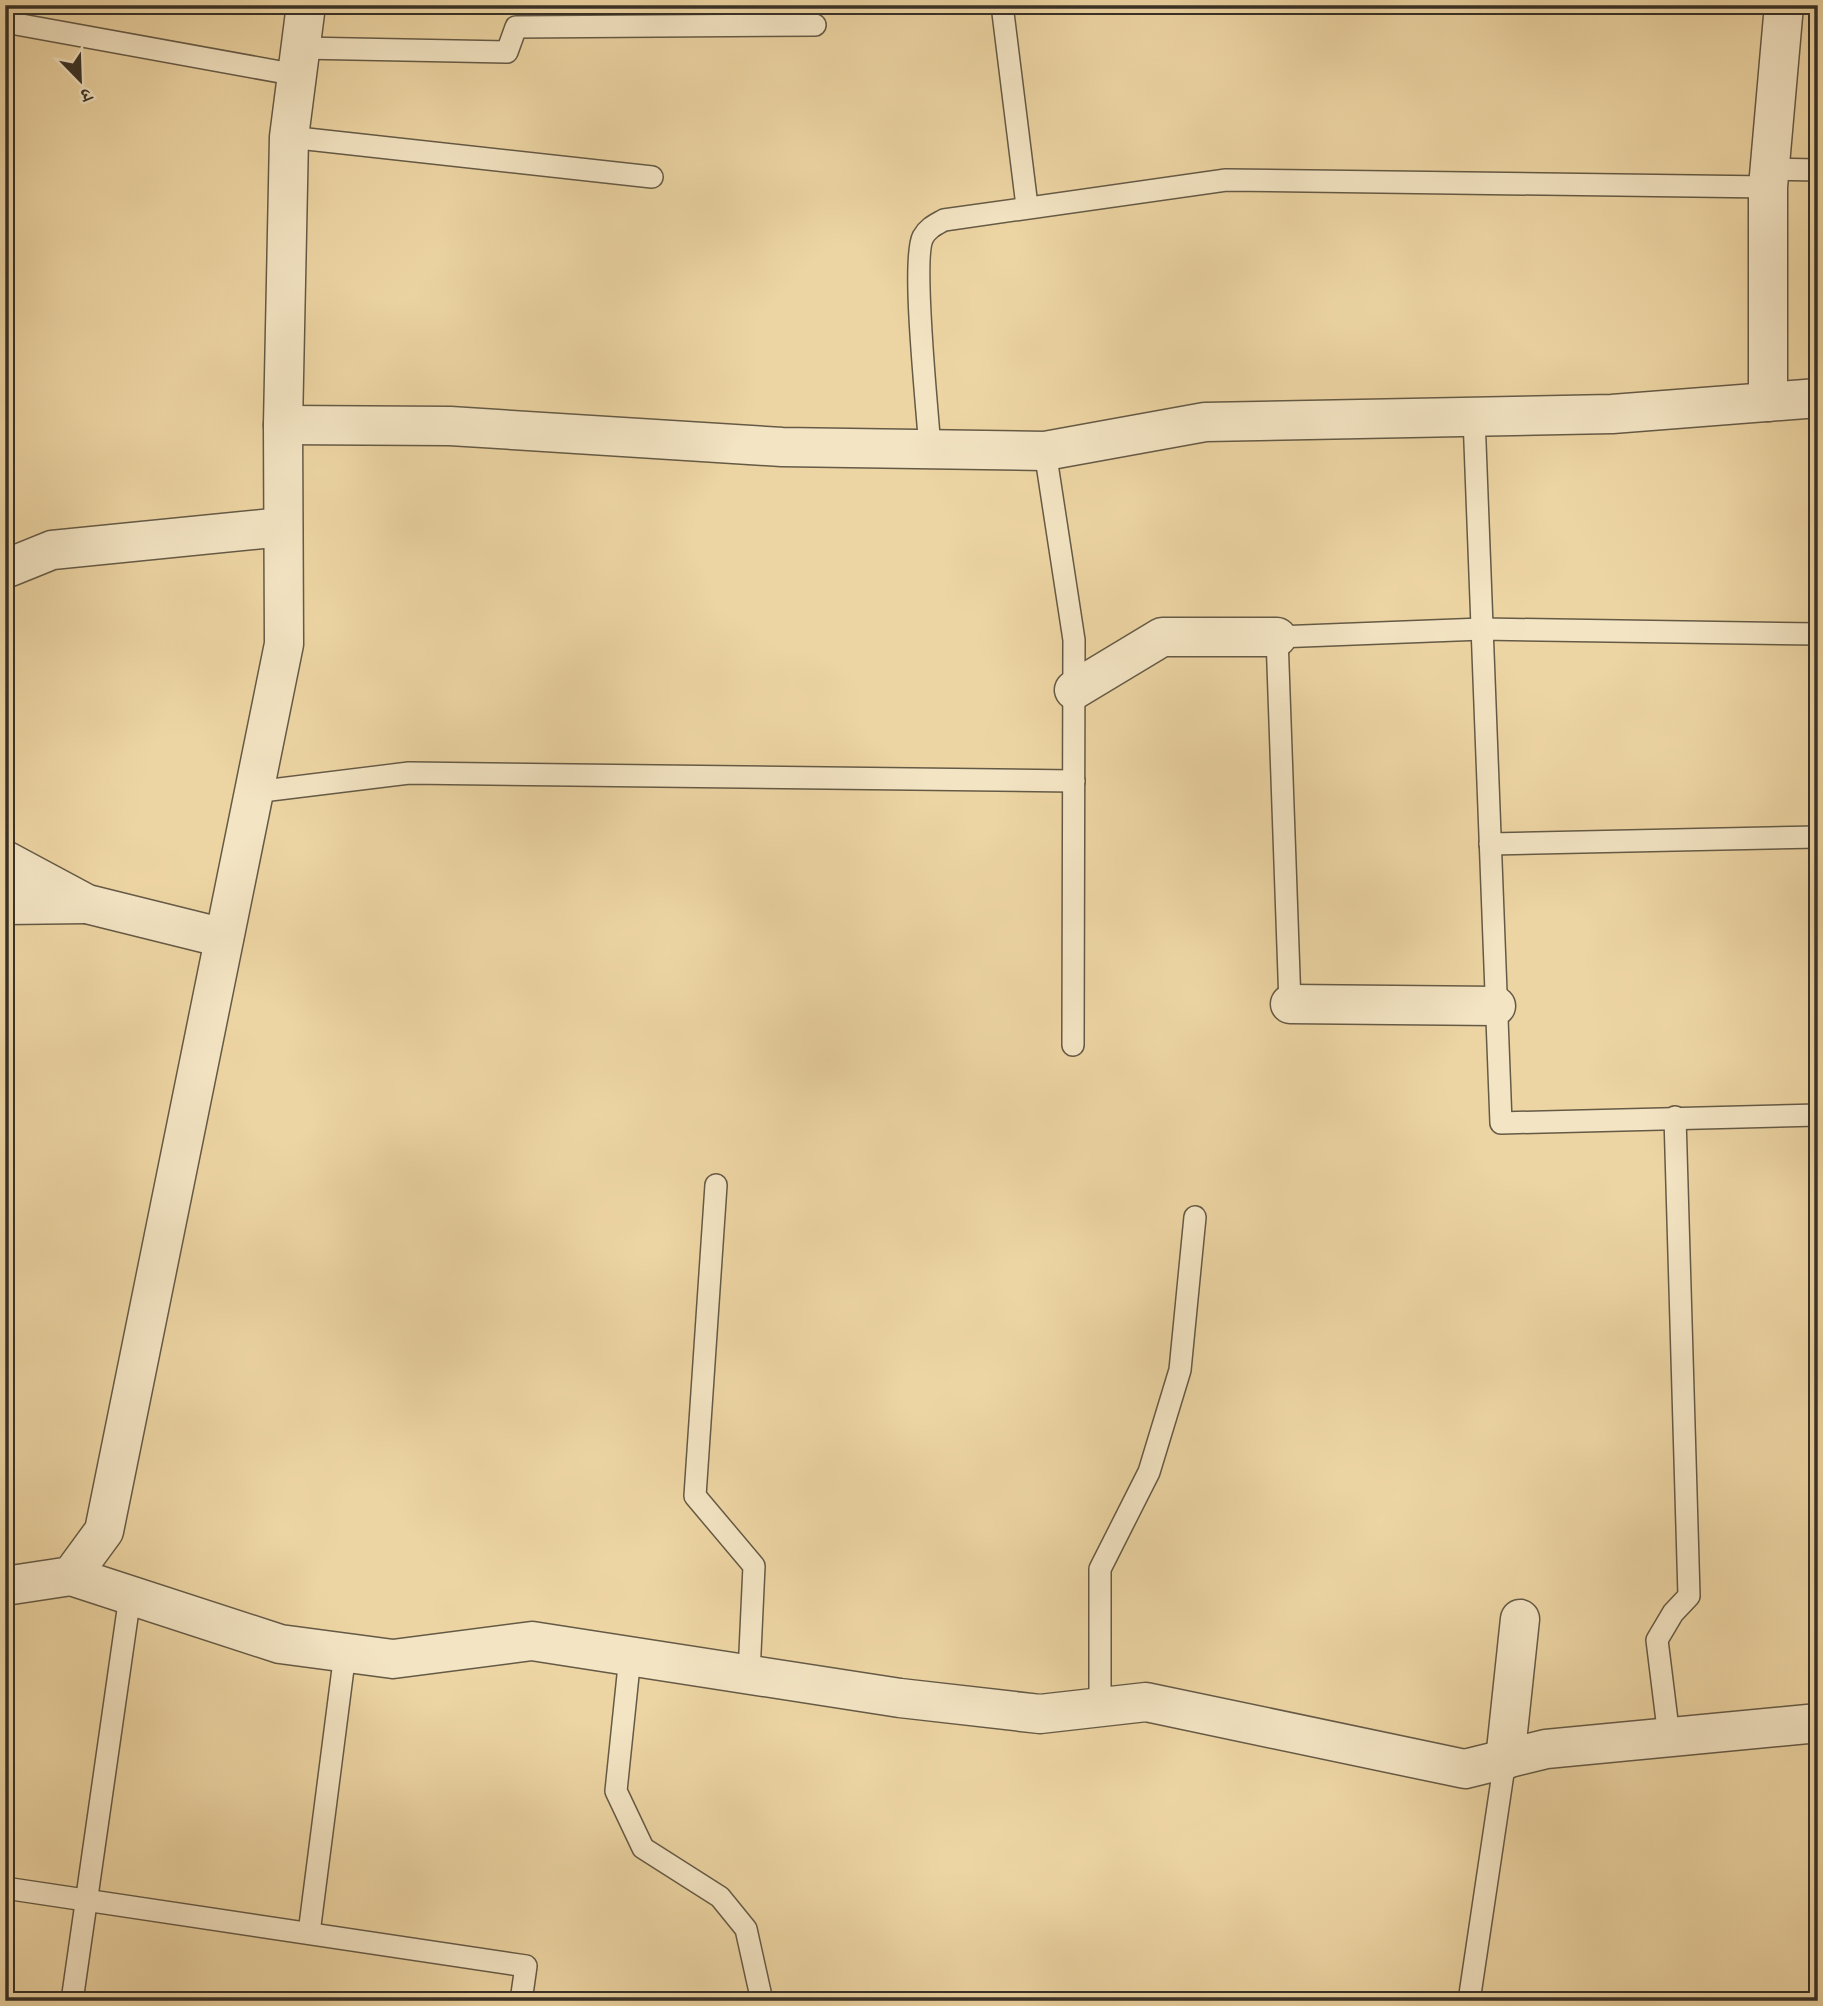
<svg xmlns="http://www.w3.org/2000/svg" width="1823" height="2006" viewBox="0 0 1823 2006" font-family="'IM FELL English','Noto Serif Devanagari',serif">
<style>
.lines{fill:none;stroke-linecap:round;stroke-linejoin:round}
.lane-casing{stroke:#655a46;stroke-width:24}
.street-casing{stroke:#655a46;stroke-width:41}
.lane{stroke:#f3e4c3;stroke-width:21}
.street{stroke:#f3e4c3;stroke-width:38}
</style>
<rect width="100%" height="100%" fill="#edd5a3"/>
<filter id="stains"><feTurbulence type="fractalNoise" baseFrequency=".00286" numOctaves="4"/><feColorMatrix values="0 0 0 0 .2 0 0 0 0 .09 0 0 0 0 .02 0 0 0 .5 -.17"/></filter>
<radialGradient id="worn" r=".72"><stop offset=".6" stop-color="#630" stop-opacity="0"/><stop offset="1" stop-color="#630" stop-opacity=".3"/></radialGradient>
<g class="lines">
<!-- lane casing -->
<g class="lane-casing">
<g id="lane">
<polyline points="1002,5 1027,206"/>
<polyline points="5,22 297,75"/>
<polyline points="301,48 507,52 516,27 815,25"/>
<polyline points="289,137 652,177"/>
<polyline points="1770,169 1818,170"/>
<polyline points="1474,417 1501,1123 1818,1115"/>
<path d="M 930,450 C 928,414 911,260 923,237 C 928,228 935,225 944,220 L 1226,180 L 1768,187"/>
<polyline points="1045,451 1074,640 1073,1045"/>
<polyline points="254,792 409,773 1074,781"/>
<polyline points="1490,844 1818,837"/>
<polyline points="1290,1004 1277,637 1482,629 1818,634"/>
<polyline points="716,1185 695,1496 754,1566 749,1674"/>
<polyline points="630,1656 616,1791 643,1848 720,1897 746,1929 762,2001"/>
<polyline points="1100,1707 1100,1569 1149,1472 1180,1370 1195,1217"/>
<polyline points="1669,1737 1657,1640 1673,1613 1689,1596 1675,1117"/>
<polyline points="5,1888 526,1966 521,2001"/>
<polyline points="309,1933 345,1653"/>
<polyline points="72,2001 130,1596"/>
<polyline points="1469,2001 1505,1760"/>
</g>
</g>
<!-- street casing -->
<g class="street-casing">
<g id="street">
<polyline points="1768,402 1768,187 1784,5"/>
<polyline points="283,425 450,426 782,447 1045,451 1205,422 1612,414 1818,398"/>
<polyline points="5,569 52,550 283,527"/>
<polyline points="1074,690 1162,637 1277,637"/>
<polyline points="5,860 87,904 224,938"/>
<polyline points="5,905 85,904"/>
<polyline points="1290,1004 1496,1006"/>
<polyline points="71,1576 280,1644 393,1659 532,1641 900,1698 1040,1714 1146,1702 1465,1769 1546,1749 1818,1723"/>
<polyline points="5,1586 71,1576 104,1531 284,644 283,425 289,137 306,5"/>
<polyline points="1505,1760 1520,1619"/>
</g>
</g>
<!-- lane -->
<use href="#lane" class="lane"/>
<!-- street -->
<use href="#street" class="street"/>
</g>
<!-- margin -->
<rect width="1823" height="2006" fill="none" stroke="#edd5a3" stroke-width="28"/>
<rect x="7" y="7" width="1809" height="1992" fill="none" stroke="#383127" stroke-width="3.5"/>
<rect x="14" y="14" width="1795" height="1978" fill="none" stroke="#383127" stroke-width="2"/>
<!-- north arrow -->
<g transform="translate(80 80) rotate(157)" stroke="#f3e4c3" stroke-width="5" paint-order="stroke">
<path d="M0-5L12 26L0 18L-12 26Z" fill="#383127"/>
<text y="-10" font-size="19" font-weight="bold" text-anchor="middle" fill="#383127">उ</text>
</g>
<rect width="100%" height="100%" filter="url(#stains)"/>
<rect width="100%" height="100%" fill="url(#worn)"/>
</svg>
